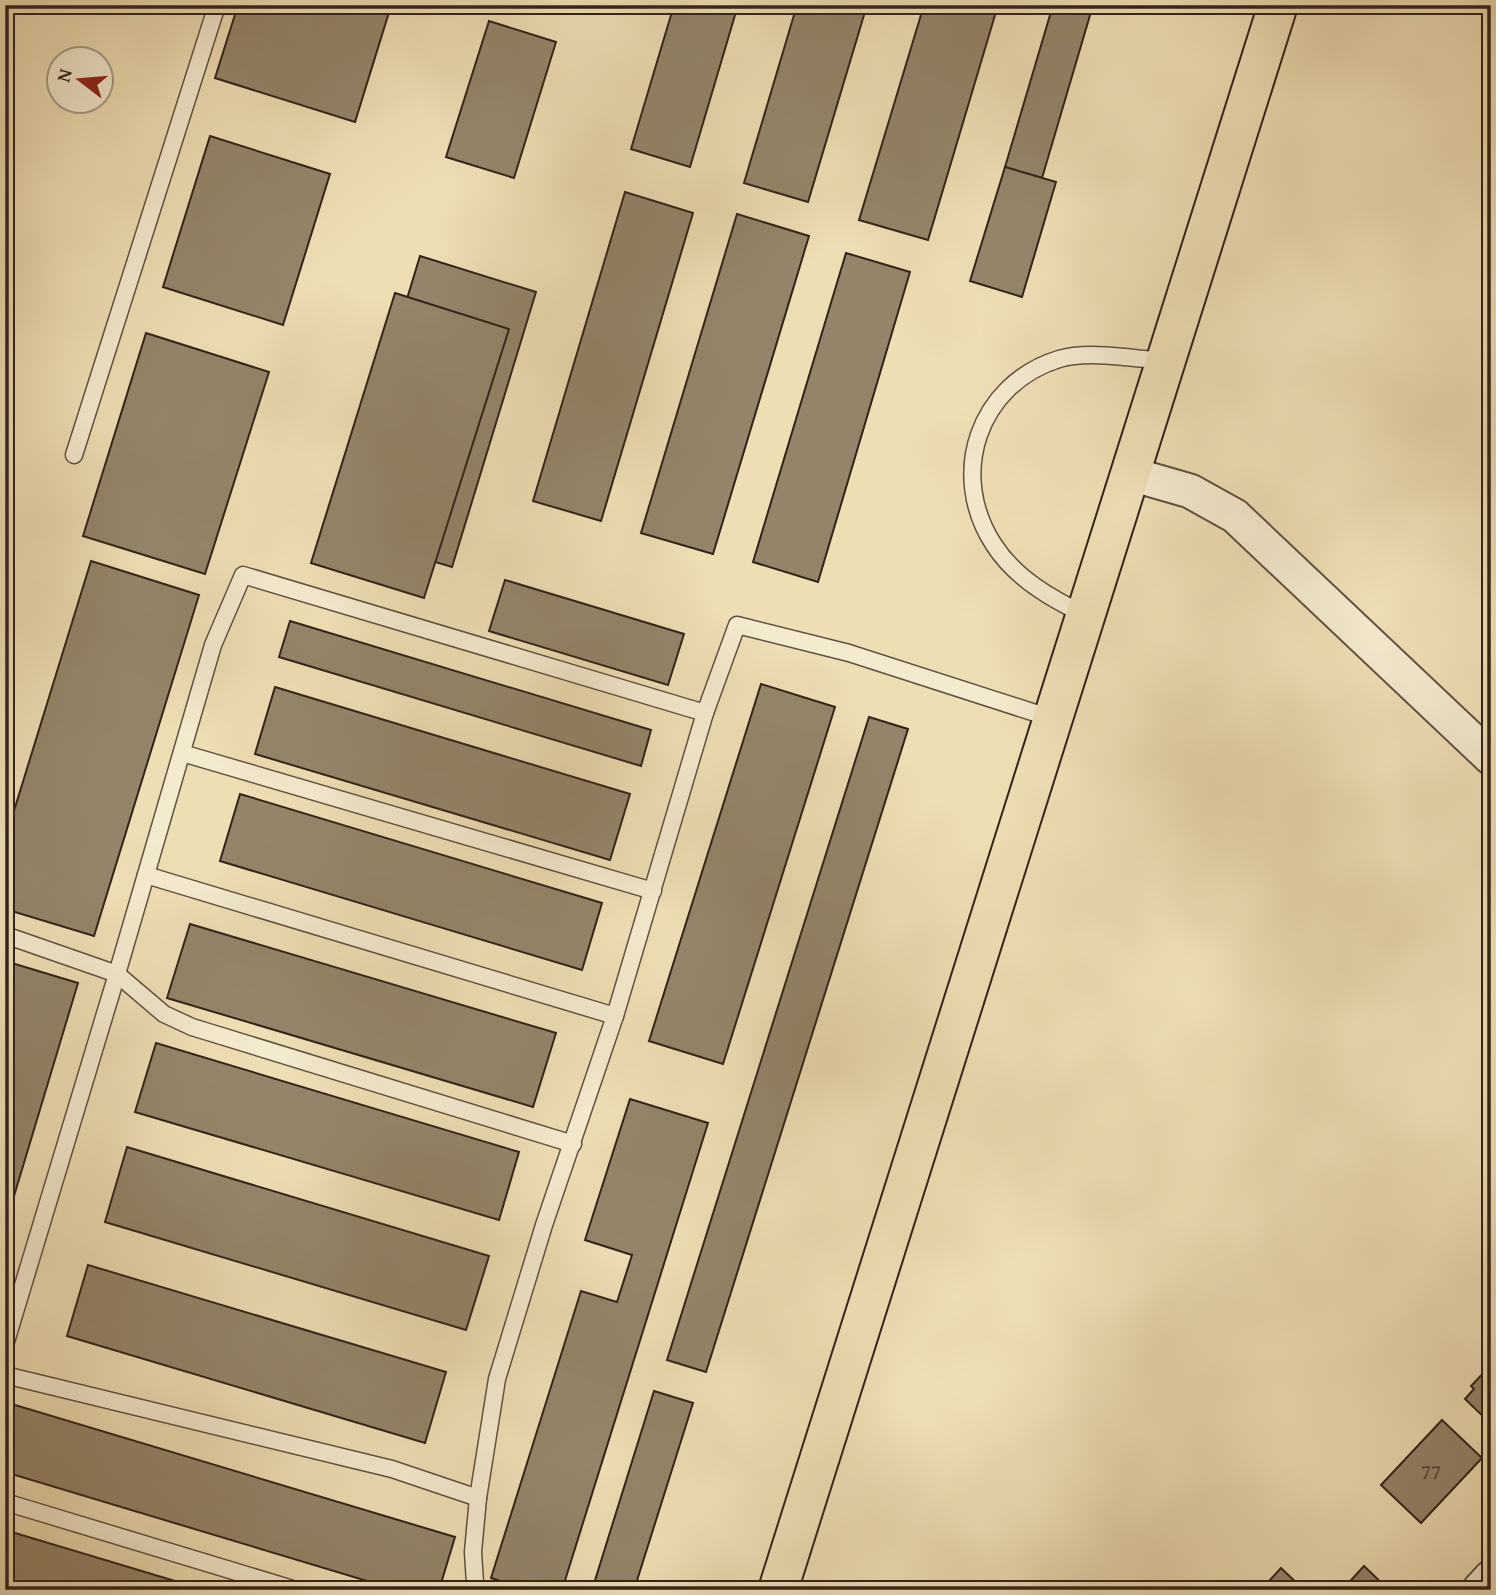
<svg xmlns="http://www.w3.org/2000/svg" width="1496" height="1595" viewBox="0 0 1496 1595" font-family="'Gentium Book Plus',serif">
<style>
.building{fill:#94856a;stroke:#322419;stroke-width:2}
.lines{fill:none;stroke-linecap:round;stroke-linejoin:round}
.lane-casing{stroke:#615240;stroke-width:19}
.street-casing{stroke:#615240;stroke-width:37}
.primary-casing{stroke:#322419;stroke-width:42}
.lane{stroke:#f4eace;stroke-width:16}
.street{stroke:#f4eace;stroke-width:33}
.primary{stroke:#eedeb4;stroke-width:38}
.labels{text-anchor:middle;dominant-baseline:central;stroke-width:5;stroke-linejoin:round;paint-order:stroke}
.number-label{font-size:21px;fill:#4a3c2d}
</style>
<rect width="100%" height="100%" fill="#eedeb4"/>
<filter id="stains"><feTurbulence type="fractalNoise" baseFrequency=".00286" numOctaves="4"/><feColorMatrix values="0 0 0 0 .2 0 0 0 0 .09 0 0 0 0 .02 0 0 0 .5 -.17"/></filter>
<radialGradient id="worn" r=".72"><stop offset=".6" stop-color="#630" stop-opacity="0"/><stop offset="1" stop-color="#630" stop-opacity=".3"/></radialGradient>
<!-- building -->
<g class="building">
<polygon points="238,5 379,5 390,9 355,122 215,78"/>
<polygon points="674,5 738,5 690,167 631,149"/>
<polygon points="797,5 867,5 808,202 744,183"/>
<polygon points="924,5 998,5 928,240 859,220"/>
<polygon points="1053,5 1093,5 1042,178 1005,167"/>
<polygon points="489,21 556,42 514,178 446,157"/>
<polygon points="210,136 330,174 283,325 163,287"/>
<polygon points="1005,167 1056,182 1022,297 970,281"/>
<polygon points="625,192 693,213 601,521 533,501"/>
<polygon points="737,214 809,236 713,554 641,533"/>
<polygon points="846,253 910,272 818,582 753,562"/>
<polygon points="420,256 536,292 452,567 336,532"/>
<polygon points="395,293 509,329 424,598 311,563"/>
<polygon points="146,333 269,372 205,574 83,536"/>
<polygon points="91,561 199,595 94,936 5,909 5,840"/>
<polygon points="505,580 684,634 668,685 489,631"/>
<polygon points="290,621 651,730 641,766 279,657"/>
<polygon points="761,684 835,707 723,1064 649,1041"/>
<polygon points="275,687 630,794 610,860 255,754"/>
<polygon points="869,717 908,729 706,1372 667,1360"/>
<polygon points="240,794 602,903 582,970 220,861"/>
<polygon points="190,924 556,1033 533,1107 167,998"/>
<polygon points="5,961 78,983 5,1226"/>
<polygon points="156,1043 519,1152 499,1220 135,1112"/>
<polygon points="630,1099 708,1123 562,1590 529,1590 491,1578 581,1291 617,1302 632,1255 585,1240"/>
<polygon points="127,1147 489,1256 466,1330 105,1222"/>
<polygon points="88,1265 446,1372 425,1443 67,1336"/>
<polygon points="1491,1365 1491,1424 1465,1399 1474,1389 1471,1386"/>
<polygon points="654,1391 693,1403 634,1590 592,1590"/>
<polygon points="5,1402 455,1537 439,1590 397,1590 5,1472"/>
<polygon points="1442,1420 1482,1458 1421,1523 1381,1485"/>
<polygon points="5,1530 205,1590 5,1590"/>
<polygon points="1364,1566 1389,1590 1342,1590"/>
<polygon points="1281,1568 1304,1590 1280,1590 1270,1580"/>
</g>
<g class="lines">
<!-- lane casing -->
<g class="lane-casing">
<g id="lane">
<polyline points="74,455 217,5"/>
<path d="M 1087,616 C 1052,599 1016,579 994,545 C 948,475 978,384 1059,359 C 1089,350 1135,359 1166,361"/>
<polyline points="182,753 653,891"/>
<polyline points="146,875 615,1016"/>
<polyline points="5,935 117,974 164,1014 192,1027 573,1144"/>
<polyline points="5,1345 117,974 213,645 243,575 705,713 737,625 849,653 1054,719"/>
<polyline points="5,1375 392,1469 478,1498"/>
<polyline points="5,1502 296,1590"/>
<polyline points="479,1590 475,1583 473,1552 478,1498 497,1379 544,1225 615,1016 705,713"/>
</g>
</g>
<!-- street casing -->
<g class="street-casing">
<g id="street">
<polyline points="1131,474 1190,491 1235,516 1491,758"/>
<polyline points="1479,1590 1491,1577"/>
</g>
</g>
<!-- primary casing -->
<g class="primary-casing">
<polyline id="primary" points="778,1590 1278,5"/>
</g>
<!-- lane -->
<use href="#lane" class="lane"/>
<!-- street -->
<use href="#street" class="street"/>
<!-- primary -->
<use href="#primary" class="primary"/>
</g>
<g class="labels">
<!-- number labels -->
<g class="number-label">
<text x="1431" y="1471">77</text>
</g>
</g>
<!-- margin -->
<rect width="1496" height="1595" fill="none" stroke="#eedeb4" stroke-width="28"/>
<rect x="7" y="7" width="1482" height="1581" fill="none" stroke="#322419" stroke-width="3.5"/>
<rect x="14" y="14" width="1468" height="1567" fill="none" stroke="#322419" stroke-width="2"/>
<!-- north arrow -->
<g transform="translate(80 80) rotate(286)"><circle r="33" fill="#f4eace" stroke="#a69b86" stroke-width="2"/>
<path d="M0-5L12 26L0 18L-12 26Z" fill="#8f2418"/>
<text y="-10" font-size="19" font-weight="bold" text-anchor="middle" fill="#322419">N</text>
</g>
<rect width="100%" height="100%" filter="url(#stains)"/>
<rect width="100%" height="100%" fill="url(#worn)"/>
</svg>
